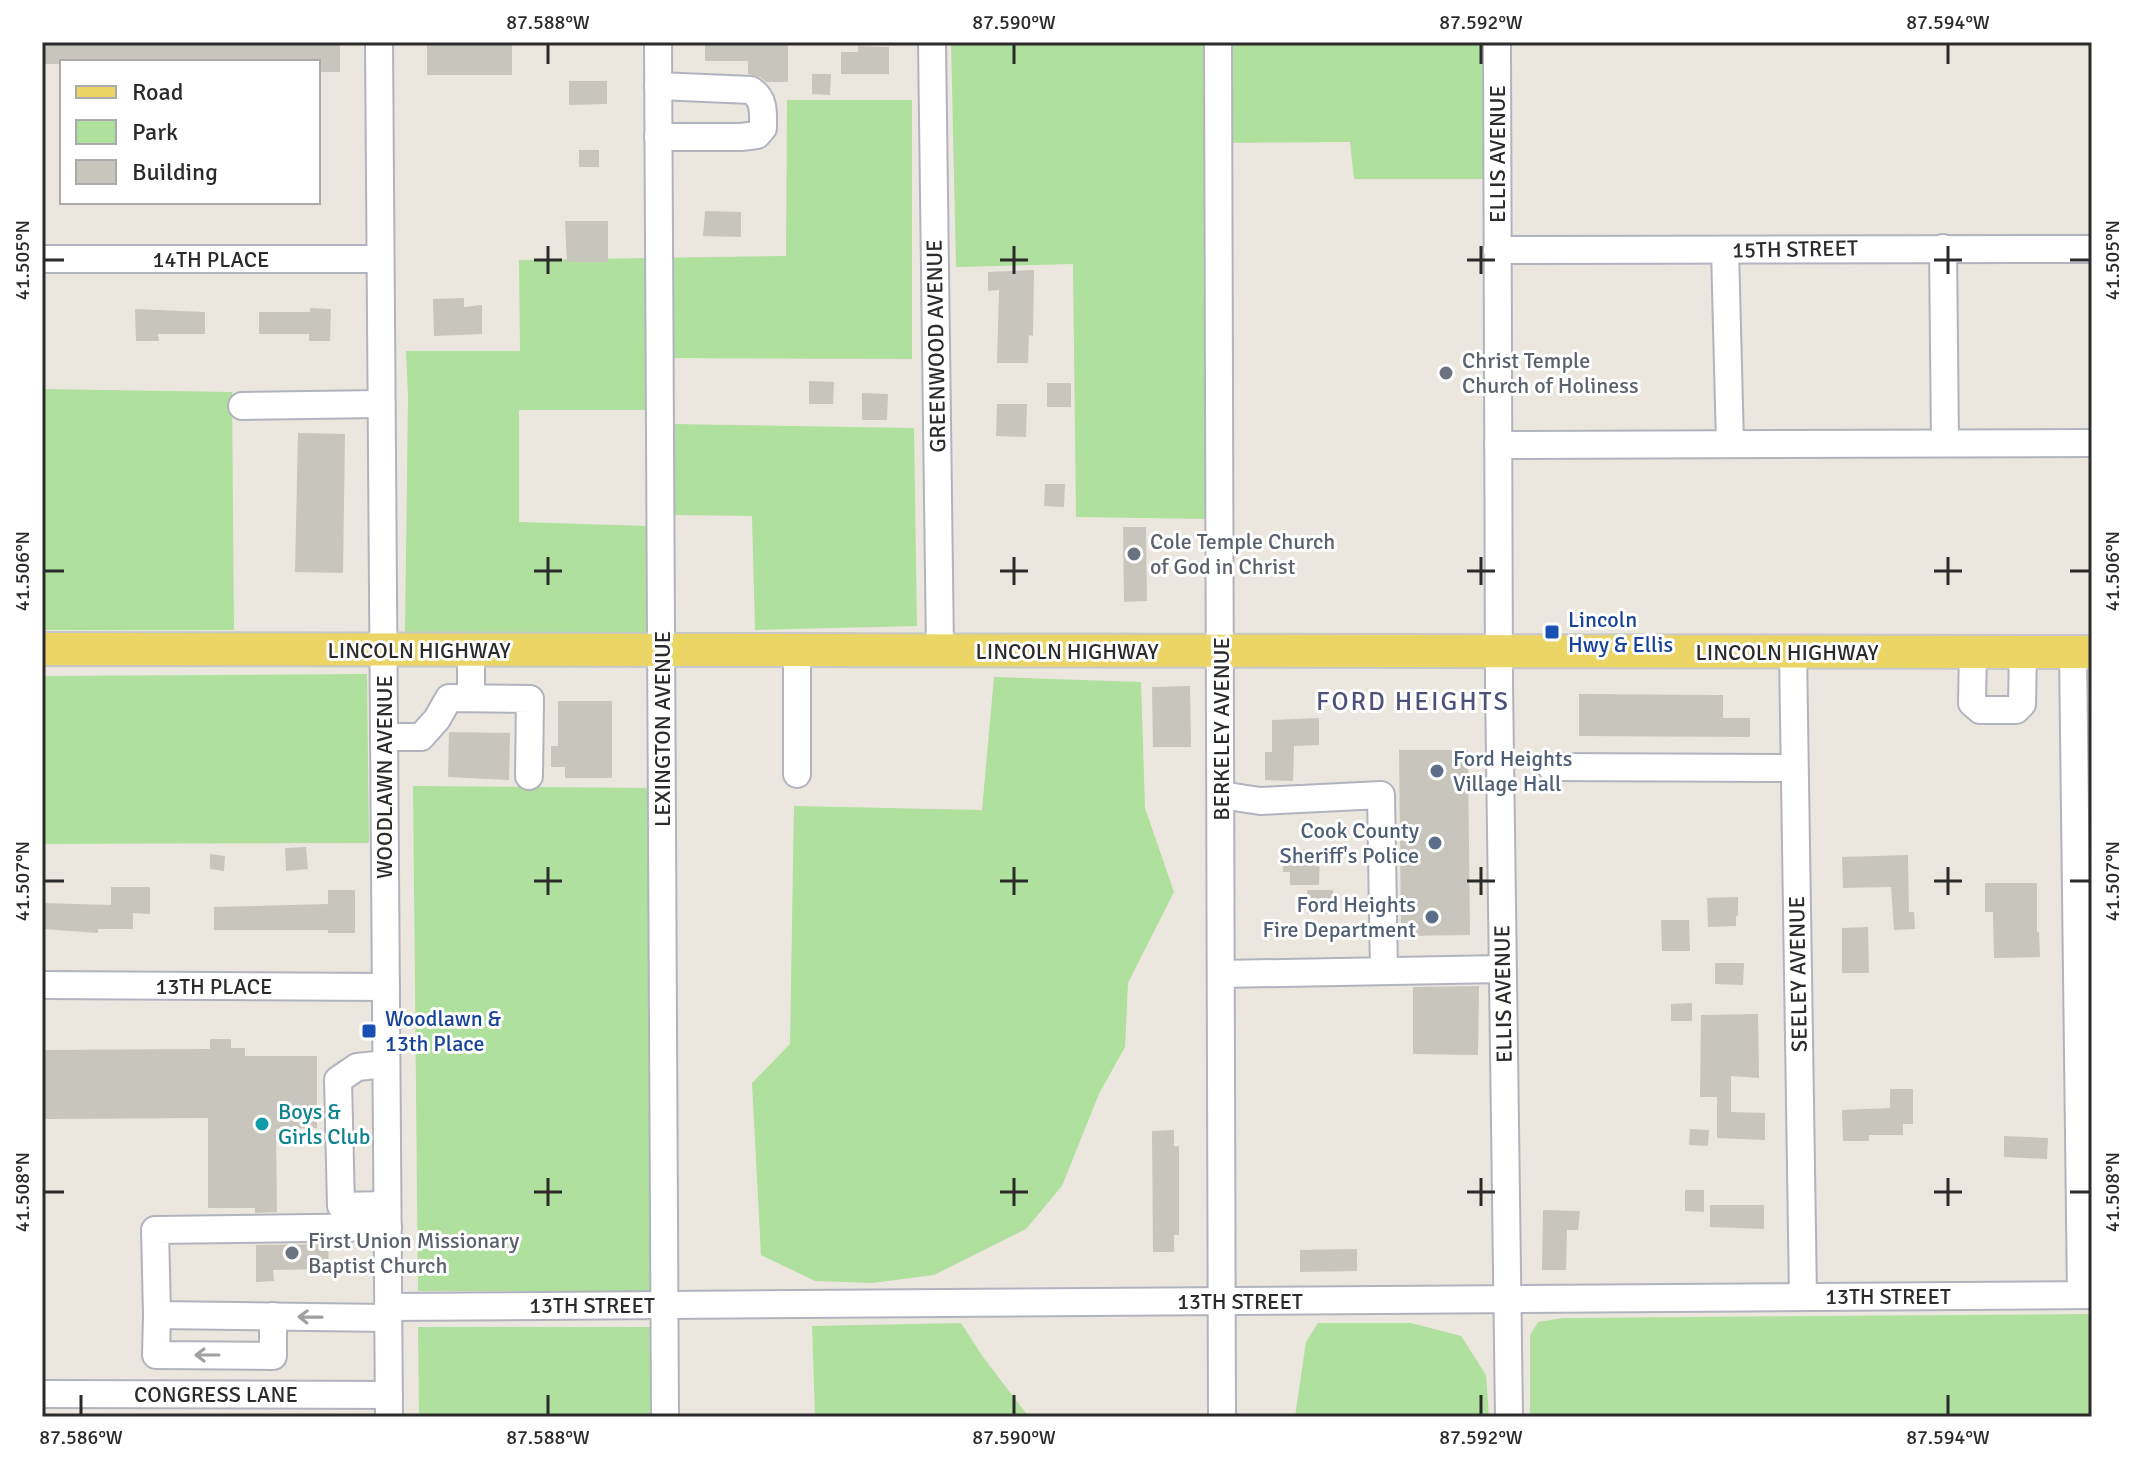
<svg xmlns="http://www.w3.org/2000/svg" width="2134" height="1459" viewBox="0 0 2134 1459" font-family="Signika,sans-serif">
<style>
.green{fill:#afe09d}
.building{fill:#c8c5bc}
.lines{fill:none;stroke-linecap:round;stroke-linejoin:round}
.minor-casing{stroke:#b1b3be;stroke-width:30}
.major-casing{stroke:#c8c8c8;stroke-width:36}
.minor{stroke:#fff;stroke-width:26}
.major{stroke:#ead565;stroke-width:32}
.oneway{stroke:#a0a0a0}
.ticks{fill:none;stroke:#2b2b2b;stroke-width:3}
.worship-dot{fill:#6b7280;stroke:#fff;stroke-width:3}
.transit-dot{fill:#1a4fb4;stroke:#fff;stroke-width:3}
.service-dot{fill:#5c6f8a;stroke:#fff;stroke-width:3}
.culture-dot{fill:#0f9aa8;stroke:#fff;stroke-width:3}
.labels{text-anchor:middle;dominant-baseline:central;stroke-width:6;stroke-linejoin:round;paint-order:stroke}
.street-label{font-size:22px;fill:#2b2b2b;stroke:#fff}
.worship-label{font-size:22px;fill:#5b616d;stroke:#fff;text-anchor:start}
.transit-label{font-size:22px;fill:#164399;stroke:#fff;text-anchor:start}
.service-label{font-size:22px;fill:#4e5e75;stroke:#fff;text-anchor:end}
.culture-label{font-size:22px;fill:#0d838f;stroke:#fff;text-anchor:start}
.quarter-label{font-size:26px;letter-spacing:2px;fill:#4d527a;stroke:#fff}
.neatline{fill:none;stroke:#2b2b2b;stroke-width:3}
.ticks-label{font-size:20px;text-anchor:middle;fill:#2b2b2b}
</style>
<rect width="100%" height="100%" fill="#ece7de"/>
<!-- green -->
<g class="green">
<polygon points="951,42 1486,42 1490,179 1354,179 1350,142 1208,143 1210,519 1076,517 1073,264 956,267"/>
<polygon points="787,100 912,100 912,359 667,358 669,410 519,410 519,522 648,526 648,634 405,635 408,397 406,351 520,351 519,260 786,256"/>
<polygon points="42,389 232,392 234,630 42,630"/>
<polygon points="672,424 914,428 917,626 755,630 752,516 672,515"/>
<polygon points="367,674 369,843 42,844 42,676"/>
<polygon points="994,677 1141,682 1145,808 1174,892 1128,983 1125,1047 1099,1094 1062,1186 1026,1229 934,1275 872,1283 815,1281 761,1255 752,1083 790,1044 794,806 982,810"/>
<polygon points="413,786 654,788 652,1291 418,1291"/>
<polygon points="2092,1314 2092,1417 1530,1417 1530,1335 1538,1322 1563,1318"/>
<polygon points="961,1323 983,1357 1029,1417 815,1417 812,1326"/>
<polygon points="1318,1323 1411,1323 1461,1336 1486,1375 1489,1417 1295,1417 1306,1342"/>
<polygon points="418,1327 653,1327 654,1417 419,1417"/>
</g>
<!-- building -->
<g class="building">
<polygon points="42,42 340,42 340,72 318,72 318,62 172,61 62,62 62,64 42,64"/>
<rect x="427" y="42" width="85" height="33"/>
<polygon points="705,42 788,42 788,82 766,82 760,77 748,74 748,61 705,61"/>
<polygon points="858,46 889,47 889,74 841,74 841,52 858,52"/>
<polygon points="812,74 831,74 830,95 812,94"/>
<polygon points="569,81 607,81 607,104 569,105"/>
<rect x="579" y="150" width="20" height="17"/>
<polygon points="705,211 741,212 741,237 703,236"/>
<polygon points="565,221 608,221 608,262 567,262"/>
<polygon points="1034,270 1033,336 1029,335 1028,363 997,363 999,290 988,291 988,272"/>
<polygon points="464,298 464,307 482,305 482,334 434,336 433,299"/>
<polygon points="310,308 331,309 330,341 309,341 309,334 259,334 259,312 310,312"/>
<polygon points="135,309 205,312 205,334 158,334 159,341 136,341"/>
<polygon points="809,381 834,382 833,404 809,404"/>
<rect x="1047" y="383" width="24" height="24"/>
<polygon points="862,393 888,394 887,420 862,420"/>
<polygon points="997,404 1027,404 1026,437 996,436"/>
<polygon points="298,433 345,434 343,573 295,572"/>
<polygon points="1045,484 1065,484 1064,507 1044,506"/>
<polygon points="1123,527 1146,527 1147,601 1124,602"/>
<polygon points="1190,686 1191,747 1153,747 1152,687"/>
<polygon points="1579,694 1723,695 1723,718 1750,718 1750,737 1579,736"/>
<polygon points="558,701 612,701 612,778 565,778 565,767 551,767 551,746 558,746"/>
<polygon points="1319,718 1319,745 1294,746 1293,781 1265,780 1265,752 1272,752 1272,720"/>
<polygon points="449,732 510,733 509,780 448,777"/>
<polygon points="1399,750 1468,750 1470,935 1401,936"/>
<polygon points="306,847 308,869 286,871 285,848"/>
<polygon points="1284,849 1320,850 1319,885 1290,885 1290,872 1283,872"/>
<polygon points="210,854 225,856 224,871 210,869"/>
<polygon points="1908,855 1909,912 1914,912 1915,929 1894,930 1891,887 1843,888 1842,857"/>
<polygon points="1985,883 2037,883 2037,932 2039,932 2040,957 1994,958 1993,912 1985,912"/>
<polygon points="111,887 150,887 150,914 133,913 133,929 98,929 98,933 42,929 42,903 111,905"/>
<polygon points="328,890 355,890 355,933 328,933 328,930 214,930 214,907 328,904"/>
<rect x="1307" y="890" width="26" height="24"/>
<polygon points="1738,897 1738,916 1736,916 1736,926 1708,927 1707,898"/>
<polygon points="1661,920 1689,920 1690,951 1662,951"/>
<polygon points="1868,927 1869,973 1842,973 1842,928"/>
<polygon points="1715,963 1744,963 1743,985 1715,984"/>
<polygon points="1479,986 1478,1055 1413,1054 1413,987"/>
<polygon points="1692,1003 1692,1021 1671,1021 1671,1004"/>
<polygon points="1758,1014 1759,1078 1731,1076 1731,1112 1765,1113 1765,1140 1717,1138 1717,1097 1700,1097 1701,1015"/>
<polygon points="210,1039 231,1039 231,1048 245,1048 245,1056 317,1056 317,1128 276,1129 277,1212 255,1213 255,1208 208,1208 208,1118 42,1119 42,1050 210,1049"/>
<polygon points="1890,1089 1913,1089 1913,1124 1903,1124 1903,1135 1869,1135 1869,1141 1843,1141 1842,1110 1890,1108"/>
<polygon points="1690,1129 1709,1130 1708,1146 1689,1145"/>
<polygon points="1174,1130 1174,1146 1179,1146 1179,1235 1174,1235 1174,1252 1153,1252 1152,1131"/>
<polygon points="2004,1136 2048,1138 2047,1159 2004,1157"/>
<polygon points="1685,1190 1704,1190 1704,1212 1685,1211"/>
<polygon points="1710,1205 1764,1205 1764,1229 1710,1227"/>
<polygon points="1543,1210 1580,1211 1578,1230 1567,1230 1566,1270 1542,1270"/>
<polygon points="328,1244 329,1269 273,1270 274,1281 256,1282 256,1245"/>
<polygon points="1357,1249 1357,1271 1300,1272 1300,1250"/>
</g>
<g class="lines">
<!-- minor casing -->
<g class="minor-casing">
<g id="minor">
<polyline points="379,42 389,1417"/>
<polyline points="658,42 665,1417"/>
<polyline points="932,42 940,650"/>
<polyline points="1218,42 1222,1417"/>
<polyline points="1497,42 1499,684 1509,1417"/>
<path d="M 658,86 L 751,90 C 765,100 763,112 763,128 L 757,135 L 741,137 L 658,137"/>
<polyline points="1943,248 1945,443"/>
<polyline points="1497,250 2092,249"/>
<polyline points="1725,250 1730,444"/>
<polyline points="42,259 380,259"/>
<polyline points="242,406 381,404"/>
<polyline points="1498,445 2092,443"/>
<polyline points="471,650 471,698"/>
<polyline points="797,650 797,774"/>
<polyline points="1793,652 1803,1297"/>
<polyline points="1973,652 1972,703 1980,710 2016,710 2022,704 2023,652"/>
<polyline points="2073,652 2081,1295"/>
<polyline points="384,737 421,737 437,719 449,698 530,699 529,776"/>
<polyline points="1551,767 1794,768"/>
<polyline points="1221,795 1260,801 1381,795 1384,971"/>
<polyline points="1221,974 1502,969"/>
<polyline points="42,985 386,987"/>
<polyline points="386,1064 357,1067 338,1080 341,1206 387,1205"/>
<polyline points="388,1227 155,1230 157,1315 388,1318"/>
<polyline points="388,1307 2092,1295"/>
<polyline points="157,1315 156,1355 273,1356 273,1316"/>
<polyline points="42,1394 389,1395"/>
</g>
</g>
<!-- major casing -->
<g class="major-casing">
<polyline id="major" points="42,649 2092,652"/>
</g>
<!-- minor -->
<use href="#minor" class="minor"/>
<!-- major -->
<use href="#major" class="major"/>
</g>
<!-- one-way arrows -->
<defs><path id="oneway-shaft" d="M-6 0H5M1.5-3L5.5 0L1.5 3" fill="none" stroke-width="1.6" stroke-linecap="round" stroke-linejoin="round" transform="scale(2)"/></defs>
<g class="oneway">
<use href="#oneway-shaft" transform="translate(310 1317) rotate(-179)"/>
<use href="#oneway-shaft" transform="translate(207 1355) rotate(-180)"/>
</g>
<!-- ticks -->
<path class="ticks" d="M 548,44 L 548,64M 1014,44 L 1014,64M 1481,44 L 1481,64M 1948,44 L 1948,64M 548,246 L 548,274M 1014,246 L 1014,274M 1481,246 L 1481,274M 1948,246 L 1948,274M 44,260 L 64,260M 534,260 L 562,260M 1000,260 L 1028,260M 1467,260 L 1495,260M 1934,260 L 1962,260M 2070,260 L 2090,260M 548,557 L 548,585M 1014,557 L 1014,585M 1481,557 L 1481,585M 1948,557 L 1948,585M 44,571 L 64,571M 534,571 L 562,571M 1000,571 L 1028,571M 1467,571 L 1495,571M 1934,571 L 1962,571M 2070,571 L 2090,571M 548,867 L 548,895M 1014,867 L 1014,895M 1481,867 L 1481,895M 1948,867 L 1948,895M 44,881 L 64,881M 534,881 L 562,881M 1000,881 L 1028,881M 1467,881 L 1495,881M 1934,881 L 1962,881M 2070,881 L 2090,881M 548,1178 L 548,1206M 1014,1178 L 1014,1206M 1481,1178 L 1481,1206M 1948,1178 L 1948,1206M 44,1192 L 64,1192M 534,1192 L 562,1192M 1000,1192 L 1028,1192M 1467,1192 L 1495,1192M 1934,1192 L 1962,1192M 2070,1192 L 2090,1192M 81,1395 L 81,1415M 548,1395 L 548,1415M 1014,1395 L 1014,1415M 1481,1395 L 1481,1415M 1948,1395 L 1948,1415"/>
<!-- markers -->
<g class="worship-dot">
<circle cx="1446" cy="373" r="8"/>
<circle cx="1134" cy="554" r="8"/>
<circle cx="292" cy="1253" r="8"/>
</g>
<g class="transit-dot">
<rect x="1544" y="624" width="16" height="16" rx="4"/>
<rect x="361" y="1023" width="16" height="16" rx="4"/>
</g>
<g class="service-dot">
<circle cx="1437" cy="771" r="8"/>
<circle cx="1435" cy="843" r="8"/>
<circle cx="1432" cy="917" r="8"/>
</g>
<circle class="culture-dot" cx="262" cy="1124" r="8"/>
<g class="labels">
<!-- street labels -->
<g class="street-label">
<text transform="translate(1497 154) rotate(-90)">ELLIS AVENUE</text>
<text transform="translate(1795 249) rotate(-1)">15TH STREET</text>
<text x="211" y="259">14TH PLACE</text>
<text transform="translate(936 346) rotate(-91)">GREENWOOD AVENUE</text>
<text x="419" y="650">LINCOLN HIGHWAY</text>
<text x="1067" y="651">LINCOLN HIGHWAY</text>
<text x="1787" y="652">LINCOLN HIGHWAY</text>
<text transform="translate(662 729) rotate(-90)">LEXINGTON AVENUE</text>
<text transform="translate(1221 729) rotate(-90)">BERKELEY AVENUE</text>
<text transform="translate(384 777) rotate(-90)">WOODLAWN AVENUE</text>
<text transform="translate(1798 974) rotate(-91)">SEELEY AVENUE</text>
<text x="214" y="986">13TH PLACE</text>
<text transform="translate(1503 994) rotate(-91)">ELLIS AVENUE</text>
<text x="1888" y="1296">13TH STREET</text>
<text x="1240" y="1301">13TH STREET</text>
<text x="592" y="1305">13TH STREET</text>
<text x="216" y="1394">CONGRESS LANE</text>
</g>
<!-- worship labels -->
<g class="worship-label">
<text x="1462" y="360">Christ Temple<tspan x="1462" dy="25">Church of Holiness</tspan></text>
<text x="1150" y="541">Cole Temple Church<tspan x="1150" dy="25">of God in Christ</tspan></text>
<text x="308" y="1240">First Union Missionary<tspan x="308" dy="25">Baptist Church</tspan></text>
</g>
<!-- transit labels -->
<g class="transit-label">
<text x="1568" y="619">Lincoln<tspan x="1568" dy="25">Hwy &amp; Ellis</tspan></text>
<text x="385" y="1018">Woodlawn &amp;<tspan x="385" dy="25">13th Place</tspan></text>
</g>
<!-- service labels -->
<g class="service-label">
<text x="1453" y="758" text-anchor="start">Ford Heights<tspan x="1453" dy="25">Village Hall</tspan></text>
<text x="1419" y="830">Cook County<tspan x="1419" dy="25">Sheriff's Police</tspan></text>
<text x="1416" y="904">Ford Heights<tspan x="1416" dy="25">Fire Department</tspan></text>
</g>
<!-- culture labels -->
<g class="culture-label">
<text x="278" y="1111">Boys &amp;<tspan x="278" dy="25">Girls Club</tspan></text>
</g>
<!-- quarter labels -->
<g class="quarter-label">
<text x="1413" y="702">FORD HEIGHTS</text>
</g>
</g>
<!-- border -->
<rect width="2134" height="1459" fill="none" stroke="#ffffff" stroke-width="88"/>
<!-- legend -->
<rect x="60" y="60" width="260" height="144" fill="#ffffff" stroke="#aaaaaa" stroke-width="2"/>
<rect x="76" y="86" width="40" height="12" fill="#ead565" stroke="#aaaaaa" stroke-width="2"/>
<text x="132" y="100" font-size="24" fill="#2b2b2b">Road</text>
<rect x="76" y="120" width="40" height="24" fill="#afe09d" stroke="#aaaaaa" stroke-width="2"/>
<text x="132" y="140" font-size="24" fill="#2b2b2b">Park</text>
<rect x="76" y="160" width="40" height="24" fill="#c8c5bc" stroke="#aaaaaa" stroke-width="2"/>
<text x="132" y="180" font-size="24" fill="#2b2b2b">Building</text>
<rect x="44" y="44" width="2046" height="1371" class="neatline"/>
<g class="ticks-label">
<text x="548" y="29">87.588°W</text>
<text x="1014" y="29">87.590°W</text>
<text x="1481" y="29">87.592°W</text>
<text x="1948" y="29">87.594°W</text>
<text transform="translate(2112 260) rotate(-90)" y="7">41.505°N</text>
<text transform="translate(22 260) rotate(-90)" y="7">41.505°N</text>
<text transform="translate(2112 571) rotate(-90)" y="7">41.506°N</text>
<text transform="translate(22 571) rotate(-90)" y="7">41.506°N</text>
<text transform="translate(2112 881) rotate(-90)" y="7">41.507°N</text>
<text transform="translate(22 881) rotate(-90)" y="7">41.507°N</text>
<text transform="translate(2112 1192) rotate(-90)" y="7">41.508°N</text>
<text transform="translate(22 1192) rotate(-90)" y="7">41.508°N</text>
<text x="81" y="1444">87.586°W</text>
<text x="548" y="1444">87.588°W</text>
<text x="1014" y="1444">87.590°W</text>
<text x="1481" y="1444">87.592°W</text>
<text x="1948" y="1444">87.594°W</text>
</g>
</svg>
